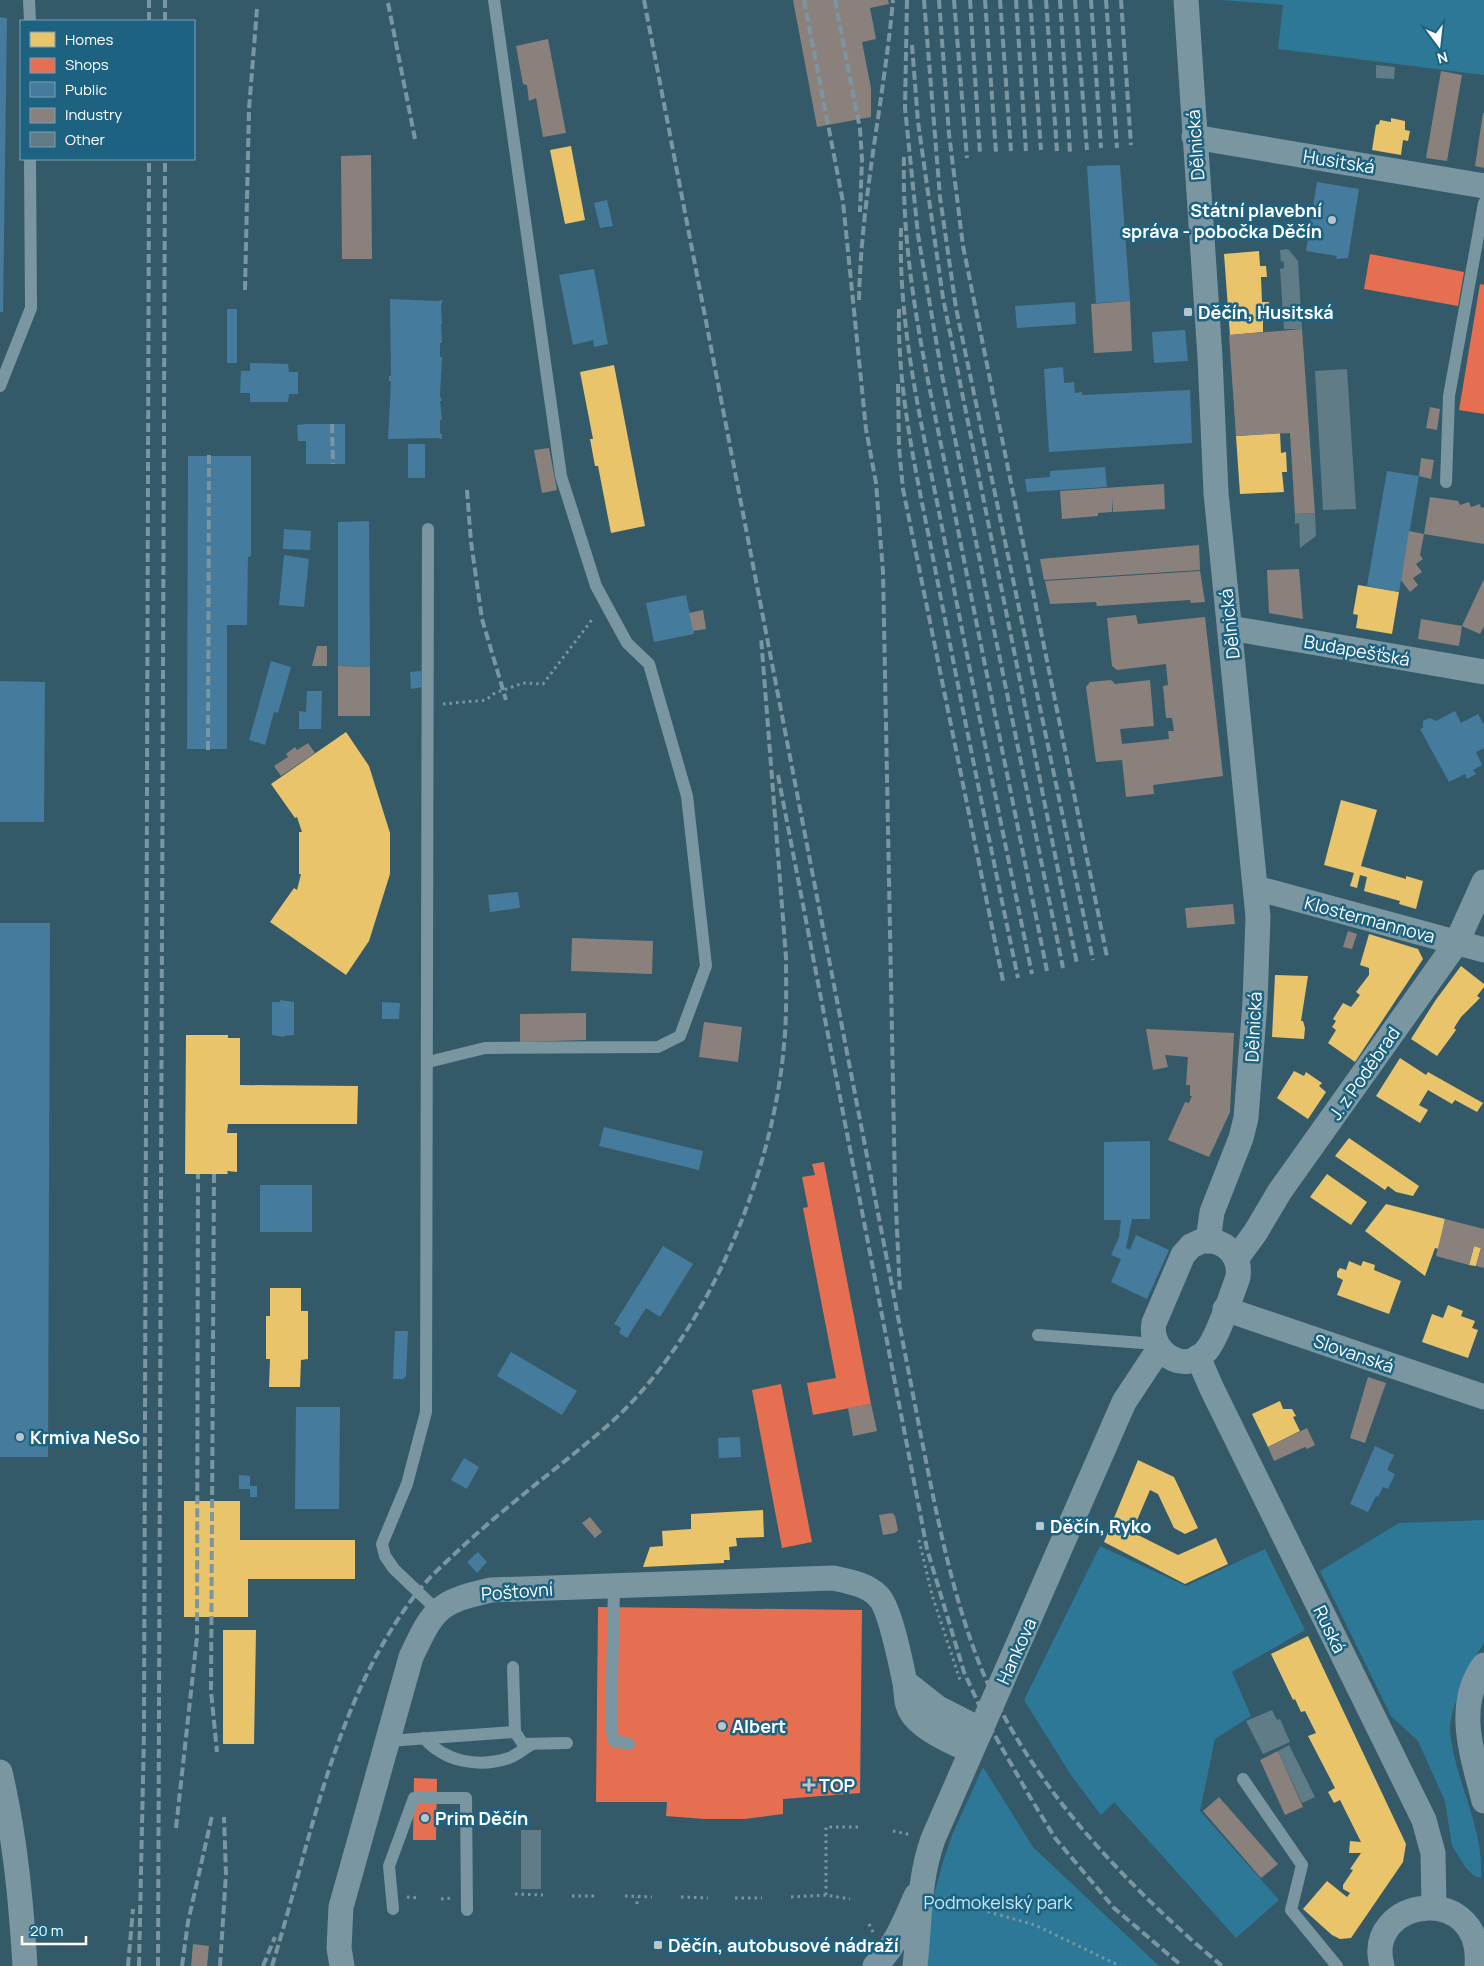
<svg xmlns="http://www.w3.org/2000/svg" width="1484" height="1966" viewBox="0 0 1484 1966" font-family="Manrope,sans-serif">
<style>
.green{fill:#2d7897}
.homes{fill:#e9c46a}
.shops{fill:#e76f51}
.public{fill:#457b9d}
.industry{fill:#8a817c}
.building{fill:#5f7c87}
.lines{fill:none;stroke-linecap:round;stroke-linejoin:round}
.path{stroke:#7a96a0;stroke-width:3;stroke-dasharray:2.5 4;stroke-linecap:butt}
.lane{stroke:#7a96a0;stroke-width:12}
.street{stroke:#7a96a0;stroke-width:25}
.rail{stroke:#7b96a0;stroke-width:4;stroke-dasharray:9 4;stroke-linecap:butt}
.poi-dot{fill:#b8c5cb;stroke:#1d6381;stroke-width:2}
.labels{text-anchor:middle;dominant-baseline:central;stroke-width:5;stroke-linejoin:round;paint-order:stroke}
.street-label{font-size:18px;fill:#fff;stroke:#1d6381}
.poi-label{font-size:18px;font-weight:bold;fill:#fff;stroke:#1d6381;text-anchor:start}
.park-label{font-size:18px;fill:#c6e9f7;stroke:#1d6381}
</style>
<rect width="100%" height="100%" fill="#345a6a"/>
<!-- green -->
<g class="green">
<polygon points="1221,0 1484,0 1484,75 1278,49 1283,5"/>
<path d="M 1484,1520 L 1484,1643 C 1472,1660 1448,1711 1450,1732 C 1455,1782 1484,1826 1481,1878 L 1474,1876 L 1466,1868 L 1452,1846 L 1445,1801 L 1418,1741 L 1391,1716 L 1320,1571 L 1399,1523 Z"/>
<polygon points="1100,1546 1186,1586 1265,1549 1305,1630 1232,1672 1251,1716 1215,1739 1200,1811 1279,1900 1236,1938 1114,1802 1101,1815 1071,1775 1024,1700"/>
<polygon points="983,1767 1033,1847 1159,1966 922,1966 924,1931 943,1862 953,1833"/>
</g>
<!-- homes -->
<g class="homes">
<polygon points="1391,118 1405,121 1405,130 1410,131 1408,141 1403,140 1401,155 1372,150 1376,125 1379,124 1380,120 1391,122"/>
<polygon points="571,146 585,220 565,224 550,150"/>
<polygon points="1259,251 1260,266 1266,266 1267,277 1261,277 1262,302 1269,302 1271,318 1263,318 1263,332 1230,335 1224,254"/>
<polygon points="614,365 645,526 611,533 598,466 595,466 590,439 593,439 580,372"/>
<polygon points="1280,433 1281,453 1286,452 1287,472 1282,472 1284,492 1240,494 1236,436"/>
<polygon points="1358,585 1399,592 1392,634 1356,628 1358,615 1353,614"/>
<polygon points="346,732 369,766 390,833 390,874 369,941 346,975 270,922 294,888 297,890 301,874 299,874 299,832 302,832 297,817 295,818 271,784"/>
<polygon points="1341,800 1377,810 1361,866 1406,879 1406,876 1423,881 1416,909 1399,904 1400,901 1364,891 1367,877 1360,875 1357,888 1350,886 1354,873 1324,865"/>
<polygon points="1369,934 1418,949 1423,959 1355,1062 1328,1043 1336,1030 1332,1027 1336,1021 1333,1019 1343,1003 1351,1007 1360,995 1356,992 1369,975 1369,968 1360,965"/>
<polygon points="1461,966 1484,984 1484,987 1477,996 1480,998 1461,1017 1454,1028 1456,1030 1437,1056 1411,1039 1435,1001"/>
<polygon points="1275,975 1308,976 1301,1021 1303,1021 1305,1028 1304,1039 1272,1037"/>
<polygon points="186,1035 228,1035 228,1038 240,1038 240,1085 358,1086 357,1124 228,1124 227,1133 237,1133 237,1172 227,1171 228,1174 185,1174"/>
<polygon points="1400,1058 1426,1075 1428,1072 1483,1103 1477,1112 1455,1100 1452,1104 1428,1090 1419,1105 1428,1110 1420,1123 1376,1096"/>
<polygon points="1294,1071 1304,1076 1306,1072 1322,1083 1319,1086 1326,1092 1308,1119 1277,1098"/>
<polygon points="1349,1138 1419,1186 1413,1196 1396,1192 1388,1186 1385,1190 1335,1156"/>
<polygon points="1327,1174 1367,1202 1351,1225 1310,1197"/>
<polygon points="1386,1204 1445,1219 1439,1249 1435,1248 1425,1276 1365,1231"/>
<polygon points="1474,1246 1481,1248 1476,1266 1469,1265"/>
<polygon points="1349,1261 1361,1266 1363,1261 1375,1265 1374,1270 1401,1281 1389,1314 1337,1295 1343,1280 1337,1277 1337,1272 1340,1268 1346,1270"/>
<polygon points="270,1288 301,1288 301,1311 308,1311 308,1359 301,1360 300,1387 269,1387 270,1359 266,1359 266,1316 270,1316"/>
<polygon points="1448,1305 1463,1311 1461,1316 1475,1321 1472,1328 1478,1330 1468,1358 1422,1342 1432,1314 1443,1318"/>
<polygon points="1280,1401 1283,1409 1292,1409 1296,1416 1293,1417 1300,1431 1268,1447 1252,1414"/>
<polygon points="1138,1460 1174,1477 1198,1528 1185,1534 1174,1528 1158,1494 1150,1490 1132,1532 1178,1555 1216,1538 1228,1564 1185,1584 1104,1542"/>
<polygon points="184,1501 240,1501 240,1540 355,1540 355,1579 248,1579 248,1617 184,1617"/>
<polygon points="763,1510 764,1537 736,1538 737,1546 729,1547 730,1560 724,1560 724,1563 643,1567 650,1547 663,1546 662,1531 691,1529 691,1514"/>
<polygon points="223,1630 256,1630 254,1744 223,1744"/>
<polygon points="1308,1636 1406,1844 1403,1862 1351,1938 1340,1939 1332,1935 1303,1909 1327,1881 1347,1897 1350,1893 1343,1889 1343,1885 1353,1870 1350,1869 1361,1853 1349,1853 1350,1841 1361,1842 1340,1800 1334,1803 1328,1792 1335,1788 1308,1736 1316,1733 1305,1711 1301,1712 1295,1699 1293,1700 1271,1654"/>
</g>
<!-- shops -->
<g class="shops">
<polygon points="1370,254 1464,272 1458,306 1364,289"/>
<polygon points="1480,284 1484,285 1484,414 1459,410"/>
<polygon points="824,1162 871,1404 813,1415 807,1383 836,1378 803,1208 808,1207 802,1177 815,1175 812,1164"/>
<polygon points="781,1384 812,1542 782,1548 752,1390"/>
<polygon points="598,1607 862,1610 860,1793 783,1799 783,1814 745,1819 705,1819 666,1816 667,1802 596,1802"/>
<polygon points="414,1778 437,1779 436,1840 413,1840"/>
</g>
<!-- public -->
<g class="public">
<polygon points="0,17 7,18 3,312 0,312"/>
<polygon points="1120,165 1130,301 1096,303 1087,166"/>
<polygon points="1317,182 1359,189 1348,258 1336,259 1337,256 1306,251"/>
<polygon points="607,200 613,226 600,228 594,203"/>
<polygon points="594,269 608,344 594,347 593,340 573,345 559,275"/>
<polygon points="390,299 437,301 443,300 441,305 442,324 441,324 442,343 440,343 440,357 442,357 440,396 442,401 440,401 442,420 440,420 440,434 442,434 442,439 437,438 388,439 391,381 389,381 389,376 391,376"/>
<polygon points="1075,302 1076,324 1017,328 1015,306"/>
<rect x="227" y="309" width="10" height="54"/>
<polygon points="1185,330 1188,361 1154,363 1152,332"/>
<polygon points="250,363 288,364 289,372 298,372 298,394 289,394 288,402 250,402 250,393 240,393 241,371 250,371"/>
<polygon points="1063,367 1064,383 1074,382 1075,393 1082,392 1082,395 1190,390 1192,443 1049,452 1044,369"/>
<polygon points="306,424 345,424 345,464 306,464 306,441 298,441 297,425"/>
<rect x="408" y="444" width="17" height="34"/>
<polygon points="188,456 251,456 251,556 248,557 247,625 227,625 227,749 187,749"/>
<polygon points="1105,467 1107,487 1027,492 1025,479 1050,477 1050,471"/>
<polygon points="1387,471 1419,476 1399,592 1367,586"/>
<polygon points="369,521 370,667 338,666 338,522"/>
<polygon points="284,529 311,531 310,550 283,549"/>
<polygon points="284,555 309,559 304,607 279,605"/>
<polygon points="686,595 694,634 654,642 646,603"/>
<polygon points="271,661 291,667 278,713 274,712 265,745 249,740"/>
<polygon points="421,671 422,687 411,689 410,672"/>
<polygon points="0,681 45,682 44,822 0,822"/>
<polygon points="307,691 322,691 321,729 299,729 299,711 306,712"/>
<polygon points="1455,711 1461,723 1478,714 1484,725 1484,748 1476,752 1482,765 1473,770 1476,774 1467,779 1465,774 1449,782 1420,729 1423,728 1423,721 1430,718 1436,721"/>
<polygon points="518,892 520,908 490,912 488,895"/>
<polygon points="0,923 50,923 48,1457 0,1457"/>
<polygon points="280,1000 294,1002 294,1035 284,1036 284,1037 272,1035 272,1002 280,1002"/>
<polygon points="382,1002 400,1003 399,1019 382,1019"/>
<polygon points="604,1127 703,1151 699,1170 599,1146"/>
<polygon points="1150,1141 1150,1219 1132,1219 1126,1248 1130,1250 1136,1235 1169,1250 1147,1299 1111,1282 1121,1259 1111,1255 1119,1237 1121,1220 1104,1220 1104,1142"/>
<rect x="260" y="1185" width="52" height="47"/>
<polygon points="663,1246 693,1264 660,1317 646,1308 627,1338 619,1333 621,1328 614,1324"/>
<polygon points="395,1331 408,1331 406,1376 403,1379 393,1379"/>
<polygon points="511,1352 577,1391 562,1415 497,1376"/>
<polygon points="296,1407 340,1407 339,1509 295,1509"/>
<polygon points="740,1437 741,1457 719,1458 718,1438"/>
<polygon points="1375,1446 1394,1455 1387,1470 1395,1474 1388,1489 1383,1487 1378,1497 1376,1496 1368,1512 1350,1504"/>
<polygon points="464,1458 479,1467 467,1489 451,1480"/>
<polygon points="239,1475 250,1476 250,1486 257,1486 257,1497 250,1497 250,1489 239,1489"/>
<polygon points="478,1552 487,1562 477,1573 467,1562"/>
</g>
<!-- industry -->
<g class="industry">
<polygon points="793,0 888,0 889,4 870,8 876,39 862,42 871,88 871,117 817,127"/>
<polygon points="548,39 566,133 543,137 536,98 529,101 527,85 523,84 516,46"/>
<polygon points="1441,71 1462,75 1447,161 1426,158"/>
<polygon points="1483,113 1484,113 1484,168 1475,166"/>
<polygon points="371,155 372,259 342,259 341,156"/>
<polygon points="1130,301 1132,351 1094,353 1091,304"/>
<polygon points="1302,329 1315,513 1295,514 1290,433 1236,436 1229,335"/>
<polygon points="1430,407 1440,409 1437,430 1426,428"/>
<polygon points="549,448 557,490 542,493 534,450"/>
<polygon points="1421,458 1434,460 1431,479 1419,476"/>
<polygon points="1164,484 1165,509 1113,512 1112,498 1112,512 1098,513 1098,516 1062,519 1060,491"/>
<polygon points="1430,497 1458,501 1460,505 1469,502 1471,507 1480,504 1481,508 1484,507 1484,544 1424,534"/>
<polygon points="1409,531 1424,534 1420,555 1423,559 1416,564 1422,572 1413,578 1418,585 1410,592 1401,580"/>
<polygon points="1199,545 1200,570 1044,580 1040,559"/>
<polygon points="1299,569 1303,619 1269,613 1267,570"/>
<polygon points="1200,571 1205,602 1191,603 1190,600 1097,606 1096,602 1050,604 1045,581"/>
<polygon points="1484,579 1484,626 1480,634 1462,626"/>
<polygon points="703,610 706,629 693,631 689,613"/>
<polygon points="1136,615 1138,624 1205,617 1223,776 1153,785 1154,794 1126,797 1122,760 1096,762 1086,687 1090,682 1111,680 1115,684 1150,680 1154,726 1120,729 1122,744 1169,739 1168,731 1174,731 1172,718 1166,718 1163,686 1168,685 1166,664 1117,670 1112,666 1107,618"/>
<polygon points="1421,619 1462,626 1459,646 1418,639"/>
<polygon points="317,646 327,646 327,666 312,666"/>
<polygon points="338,666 370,667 370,716 338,716"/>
<polygon points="308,743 315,753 281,776 274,766 288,757 286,754 295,747 297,750"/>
<polygon points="1233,904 1235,924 1187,928 1185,908"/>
<polygon points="1348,931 1357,934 1352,949 1343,947"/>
<polygon points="572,938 653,941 652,974 571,971"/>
<polygon points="586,1013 586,1040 520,1042 520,1014"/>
<polygon points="704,1022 742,1027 738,1062 699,1057"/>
<polygon points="1146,1029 1234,1033 1230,1112 1209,1157 1168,1140 1185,1102 1189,1103 1192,1096 1190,1096 1190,1085 1186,1085 1188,1057 1165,1055 1168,1067 1153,1070"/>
<polygon points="1445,1219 1484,1229 1484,1268 1476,1266 1481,1248 1474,1246 1469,1265 1436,1256"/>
<polygon points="1368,1377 1386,1383 1365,1443 1350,1438"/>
<polygon points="871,1404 877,1431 853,1436 848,1408"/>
<polygon points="1307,1428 1315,1445 1307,1449 1305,1447 1274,1461 1268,1447"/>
<polygon points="892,1513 895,1516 898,1530 895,1533 883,1535 879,1515"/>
<polygon points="590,1517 602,1532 595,1538 582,1523"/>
<polygon points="1278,1751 1303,1807 1285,1815 1260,1760"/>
<polygon points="1219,1797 1278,1864 1261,1878 1203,1811"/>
<polygon points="193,1944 209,1946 207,1966 191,1966"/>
</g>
<!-- building -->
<g class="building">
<polygon points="1376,65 1395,67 1394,79 1376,78"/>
<polygon points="1288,249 1298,261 1302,329 1284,329 1280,269 1284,268 1284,261 1281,262 1280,250"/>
<polygon points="1347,369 1356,509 1323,510 1315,371"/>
<polygon points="1315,513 1316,536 1300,548 1299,523 1295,524 1295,514"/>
<polygon points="1272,1710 1277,1720 1280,1719 1290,1742 1263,1754 1246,1721"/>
<polygon points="1289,1745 1315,1797 1302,1803 1278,1751"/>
<rect x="521" y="1830" width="20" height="59"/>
</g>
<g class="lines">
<!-- path -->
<g class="path">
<polyline points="443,704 486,700 495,693 523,683 543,684 594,617"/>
<polyline points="919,1540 932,1595 961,1683"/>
<polyline points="893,1831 912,1835"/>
<polyline points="515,1894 543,1895"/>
<polyline points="826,1895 826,1827 859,1827"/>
<polyline points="572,1896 598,1896"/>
<polyline points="625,1896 652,1897"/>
<polyline points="407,1897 419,1898"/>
<polyline points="681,1897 708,1898"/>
<polyline points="791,1897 826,1895 850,1899"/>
<polyline points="735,1898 762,1898"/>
<polyline points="441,1899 452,1898"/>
<polyline points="944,1899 1035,1925 1120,1966"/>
<polyline points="637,1904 637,1897"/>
<polyline points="869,1924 873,1932"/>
</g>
<!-- lane -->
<g class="lane">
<polyline points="29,0 30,21"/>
<polyline points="0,386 31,308 30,159"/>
<polyline points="1446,482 1449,396 1484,203"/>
<polyline points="428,529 426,1412 407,1484 382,1544 385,1556 394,1569 437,1610"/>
<polyline points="428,1062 485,1048 658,1047 680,1036 706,966 687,796 649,664 627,643 596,586 561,476 494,0"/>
<polyline points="1038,1335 1156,1344"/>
<polyline points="614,1586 611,1728 614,1741 629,1744"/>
<polyline points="515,1732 523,1744 567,1743"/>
<path d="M 424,1738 C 445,1762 479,1768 509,1758 C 517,1755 525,1748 532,1744"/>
<polyline points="388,1741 515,1732 513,1667"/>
<polyline points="1243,1779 1302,1865 1291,1910 1337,1966"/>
<polyline points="393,1909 389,1866 414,1798 466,1798 467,1910"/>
</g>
<!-- street -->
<g class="street">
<polyline points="1186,0 1210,357 1216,493 1258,917 1255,1002 1246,1118 1241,1138 1212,1212 1208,1241"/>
<polyline points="1194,137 1484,186"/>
<polyline points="1230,628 1484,672"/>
<polyline points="1256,888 1484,950"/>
<path d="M 1202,1241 C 1224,1239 1241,1254 1238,1277 C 1232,1294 1217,1339 1206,1351 C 1185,1376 1148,1352 1154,1323 L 1183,1255 L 1191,1246 Z"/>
<polyline points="1236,1259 1255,1233 1280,1191 1457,942 1484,882"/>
<polyline points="1225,1309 1484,1397"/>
<polyline points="1198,1357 1212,1389 1424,1820 1433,1853 1434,1907"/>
<path d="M 1484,1665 C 1454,1706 1473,1757 1484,1801"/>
<polyline points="905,1682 938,1708 981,1730"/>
<path d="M 0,1772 C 15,1836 21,1901 25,1966"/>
<path d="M 342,1966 L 339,1948 L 341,1907 L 411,1657 C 434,1608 438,1602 491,1590 L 833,1578 C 847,1581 867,1584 878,1596 C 890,1607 901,1664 905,1683 C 907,1695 905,1704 913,1715 C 927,1732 952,1742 971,1751"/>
<path d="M 875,1966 C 895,1947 905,1921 916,1896"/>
<path d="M 915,1966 C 920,1922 918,1881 933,1839 L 1124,1402 L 1159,1349"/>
<path d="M 1382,1966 C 1363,1897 1484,1881 1477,1966"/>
</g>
<!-- rail -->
<g class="rail">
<path d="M 644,0 L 920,1431 C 935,1506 949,1582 976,1655 C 1021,1776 1124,1884 1222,1966"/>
<polyline points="804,0 843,202 866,429 876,483 883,572 895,1187 900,1293"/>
<polyline points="835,0 860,129 862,159 860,212"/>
<polyline points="907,0 905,108 918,235 942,375 1063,968"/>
<polyline points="924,0 940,197 956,308 1093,960"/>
<polyline points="939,0 949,134 963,246 1107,957"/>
<polyline points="954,0 967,158"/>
<polyline points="970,0 980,153"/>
<polyline points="985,0 996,152"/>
<polyline points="1000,0 1011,151"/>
<polyline points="1016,0 1026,151"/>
<polyline points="1030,0 1041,150"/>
<polyline points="1046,0 1057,151"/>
<polyline points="1060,0 1070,152"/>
<polyline points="1075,0 1087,150"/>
<polyline points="1091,0 1101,148"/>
<polyline points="1106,0 1117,148"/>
<polyline points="1121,0 1131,145"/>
<polyline points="388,3 415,139"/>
<polyline points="149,21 149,0"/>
<polyline points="165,21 165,0"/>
<polyline points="912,45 918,122 943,298 1077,964"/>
<path d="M 904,157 C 901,270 929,383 951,494 C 982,653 1015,812 1047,971"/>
<path d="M 901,228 C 898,327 922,426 941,522 C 970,673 1001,824 1032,974"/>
<polyline points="245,290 249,109 257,9"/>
<path d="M 859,300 C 861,199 884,100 893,0"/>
<path d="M 899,309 C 897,394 918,480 934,563 C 961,702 989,840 1018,978"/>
<polyline points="898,384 899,448 903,489 1003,981"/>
<polyline points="332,424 333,464"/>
<polyline points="467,490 471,542 482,619 506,700"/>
<polyline points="208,750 209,455"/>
<polyline points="778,775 927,1549 964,1672 986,1720 1030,1797 1055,1838 1114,1908 1182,1966"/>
<polyline points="214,1174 211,1691 217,1752"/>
<polyline points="176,1828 197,1637 198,1174"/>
<polyline points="128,1966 133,1909"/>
<polyline points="139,1966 144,1733 149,159"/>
<polyline points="158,1966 165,159"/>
<polyline points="182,1966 188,1922 212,1816"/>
<polyline points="220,1966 226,1874 224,1817"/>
<polyline points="263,1966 275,1937"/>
<path d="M 272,1966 C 311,1841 334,1700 416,1594 C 429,1577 446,1562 461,1548 C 507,1505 558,1468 606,1427 C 706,1340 773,1175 784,1045 C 787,1016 786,986 786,957 L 761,637"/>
</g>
</g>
<!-- markers -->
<g class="poi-dot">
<circle cx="1332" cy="220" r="5"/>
<rect x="1183" y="307" width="10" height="10" rx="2.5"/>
<circle cx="20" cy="1437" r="5"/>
<rect x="1035" y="1521" width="10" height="10" rx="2.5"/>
<circle cx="722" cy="1726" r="5"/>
<path d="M806.5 1777.5h5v5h5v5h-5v5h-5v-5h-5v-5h5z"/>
<circle cx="425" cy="1818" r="5"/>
<rect x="653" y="1940" width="10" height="10" rx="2.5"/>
</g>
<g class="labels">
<!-- street labels -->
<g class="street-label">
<text transform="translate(1195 145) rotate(-94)">Dělnická</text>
<text transform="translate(1339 161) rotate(9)">Husitská</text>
<text transform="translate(1229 624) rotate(-96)">Dělnická</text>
<text transform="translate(1357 650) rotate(10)">Budapešťská</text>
<text transform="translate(1370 919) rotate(15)">Klostermannova</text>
<text transform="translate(1253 1027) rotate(-87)">Dělnická</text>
<text transform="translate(1364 1073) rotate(-55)">J. z Poděbrad</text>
<text transform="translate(1354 1353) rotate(19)">Slovanská</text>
<text transform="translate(517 1591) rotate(-4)">Poštovní</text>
<text transform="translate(1330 1629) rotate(64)">Ruská</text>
<text transform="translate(1016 1651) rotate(-66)">Hankova</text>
</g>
<!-- poi labels -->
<g class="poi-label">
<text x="1322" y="210" text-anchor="end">Státní plavební<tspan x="1322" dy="21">správa - pobočka Děčín</tspan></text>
<text x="1198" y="312">Děčín, Husitská</text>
<text x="30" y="1437">Krmiva NeSo</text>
<text x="1050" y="1526">Děčín, Ryko</text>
<text x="732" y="1726">Albert</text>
<text x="819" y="1785">TOP</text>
<text x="435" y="1818">Prim Děčín</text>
<text x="668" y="1945">Děčín, autobusové nádraží</text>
</g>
<!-- park labels -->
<g class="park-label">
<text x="998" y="1902">Podmokelský park</text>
</g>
</g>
<!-- legend -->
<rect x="20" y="20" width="175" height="140" fill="#1d6381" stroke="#77a1b3"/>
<rect x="30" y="32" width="25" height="15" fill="#e9c46a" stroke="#77a1b3"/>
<text x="65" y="45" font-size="15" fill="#ffffff">Homes</text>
<rect x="30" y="58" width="25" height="15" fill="#e76f51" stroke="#77a1b3"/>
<text x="65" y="70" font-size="15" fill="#ffffff">Shops</text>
<rect x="30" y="82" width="25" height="15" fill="#457b9d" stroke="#77a1b3"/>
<text x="65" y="95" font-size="15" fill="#ffffff">Public</text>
<rect x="30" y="108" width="25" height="15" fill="#8a817c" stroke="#77a1b3"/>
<text x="65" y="120" font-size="15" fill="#ffffff">Industry</text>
<rect x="30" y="132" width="25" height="15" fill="#5f7c87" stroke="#77a1b3"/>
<text x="65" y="145" font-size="15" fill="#ffffff">Other</text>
<!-- north arrow -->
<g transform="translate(1439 45) rotate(165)" stroke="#1d6381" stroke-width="4" paint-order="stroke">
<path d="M0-4L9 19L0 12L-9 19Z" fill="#ffffff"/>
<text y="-8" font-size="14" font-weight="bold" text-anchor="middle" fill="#ffffff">N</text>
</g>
<!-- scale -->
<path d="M22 1936v8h64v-8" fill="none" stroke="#ffffff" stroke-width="2.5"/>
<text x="30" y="1936" font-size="15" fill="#ffffff" stroke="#1d6381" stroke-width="4" paint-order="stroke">20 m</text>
</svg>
